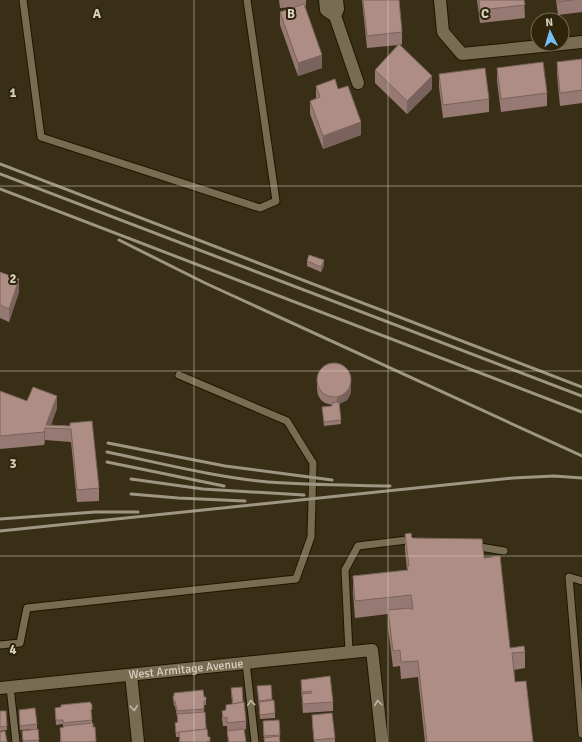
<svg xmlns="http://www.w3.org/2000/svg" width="582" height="742" viewBox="0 0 582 742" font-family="Signika,sans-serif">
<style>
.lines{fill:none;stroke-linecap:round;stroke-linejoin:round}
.lane-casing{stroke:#201600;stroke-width:9}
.street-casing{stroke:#201600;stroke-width:14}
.lane{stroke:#786c52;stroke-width:7}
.street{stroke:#786c52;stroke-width:12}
.rail{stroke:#9d9683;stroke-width:3}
.wall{fill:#967972}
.shaded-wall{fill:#7a635c}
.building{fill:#ae8d84;stroke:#7a635c}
.oneway{stroke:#bfb8a6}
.grid{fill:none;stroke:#d7d1c2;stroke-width:1;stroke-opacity:0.55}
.labels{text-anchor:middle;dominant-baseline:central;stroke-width:4;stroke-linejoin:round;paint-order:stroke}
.street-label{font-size:12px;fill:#d7d1c2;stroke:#2f250b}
.grid-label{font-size:13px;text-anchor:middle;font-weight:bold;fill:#d7d1c2;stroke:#2f250b;stroke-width:4;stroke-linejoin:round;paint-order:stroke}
</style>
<rect width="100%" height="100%" fill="#392f16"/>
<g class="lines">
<!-- lane casing -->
<g class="lane-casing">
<g id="lane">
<polyline points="23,0 41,137 260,208 276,201 247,0"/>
<polyline points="474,546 504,551"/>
<polyline points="582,581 569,577 582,734"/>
<polyline points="0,645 20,643 27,608 296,579 311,537 313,463 287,421 179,375"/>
<polyline points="349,652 345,570 358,546 407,540 413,541"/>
<polyline points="246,663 255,742"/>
<polyline points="10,687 16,742"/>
</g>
</g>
<!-- street casing -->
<g class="street-casing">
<g id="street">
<polyline points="325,0 326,10 335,16 338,9 337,0"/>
<polyline points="440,0 443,32 462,54 582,42"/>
<polyline points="335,16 358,83"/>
<polyline points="131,675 138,742"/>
<path id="s1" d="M 0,688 L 372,650 L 382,742"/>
</g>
</g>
<!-- lane -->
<use href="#lane" class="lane"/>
<!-- street -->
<use href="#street" class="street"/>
<!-- rail -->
<g class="rail">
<polyline points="0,164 582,387"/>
<polyline points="0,174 582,396"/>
<polyline points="0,189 582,412"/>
<polyline points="119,240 205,283 582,456"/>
<polyline points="108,443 225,466 332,480"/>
<path d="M 107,452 C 160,463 214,477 268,482 C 309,485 349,485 390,486"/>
<polyline points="107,462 224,486"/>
<polyline points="131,479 203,489 304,495"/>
<polyline points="131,494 178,498 245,501"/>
<polyline points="0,519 95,512 138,512"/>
<polyline points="0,531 513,478 554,476 582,478"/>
</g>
</g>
<!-- wall -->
<g class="wall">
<polygon points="279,0 306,0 306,6 304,6 322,68 298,76 280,25 280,12 295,7 280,8"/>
<polygon points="362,0 399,0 402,32 402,44 400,45 432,89 407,114 375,83 375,70 399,45 367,48"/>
<polygon points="477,0 524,0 525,18 480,23"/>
<polygon points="556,0 582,0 582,12 558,15"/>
<polygon points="582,59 582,103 560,106 557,75 557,62"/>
<polygon points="497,68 547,93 547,106 501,112 497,81"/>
<polygon points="439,74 489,99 489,112 443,118 439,87"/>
<polygon points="316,86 338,89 361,135 323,149 310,114 310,101 316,99"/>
<polygon points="307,261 324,265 321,272 307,266"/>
<polygon points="0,272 19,292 9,322 0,318"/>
<polygon points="317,380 351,390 350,395 347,400 339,404 341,424 324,426 322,407 332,406 332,405 325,403 321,400 318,395 317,389"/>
<polygon points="0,391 27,401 57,408 51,425 70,426 70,423 99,488 99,501 77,502 71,442 45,440 44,445 0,449"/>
<polygon points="405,534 412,538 484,558 510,648 525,652 525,668 514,670 515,682 533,742 425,742 418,677 401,679 400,666 393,667 388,627 388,614 355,618 353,593 353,576 407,570 405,550"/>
<polygon points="301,680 333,702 333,711 303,713 301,688"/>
<polygon points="271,685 272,700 275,713 275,718 260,719 257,686"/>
<polygon points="231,688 246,721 246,729 244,730 246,742 228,742 227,726 223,726 222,719 222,711 226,711 226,705 232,704"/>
<polygon points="173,696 204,697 206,700 206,705 204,705 204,712 208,737 210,737 210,742 179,742 179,737 176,737 175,723 177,722 177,716 175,706 174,706"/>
<polygon points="61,705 92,713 92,723 93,727 95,727 96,742 60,742 60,728 63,727 63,724 56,725 55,708 61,707"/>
<polygon points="19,710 37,724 37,729 20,730"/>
<polygon points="0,711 7,726 7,730 0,731"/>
<polygon points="312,715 335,738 335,742 314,742 312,723"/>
<polygon points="263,721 280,735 280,739 279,739 280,742 264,742"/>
<polygon points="38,729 39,742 23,742 22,731"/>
</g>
<!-- shaded-wall -->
<g class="shaded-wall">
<polygon points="322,55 322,68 298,76 298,63"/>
<polygon points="432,76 432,89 407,114 407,101"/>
<polygon points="361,122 361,135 323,149 323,136"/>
<polygon points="324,260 324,265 321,272 321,267"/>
<polygon points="19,279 19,292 9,322 9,309"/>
<polygon points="351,381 351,390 350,395 347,400 337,405 337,397"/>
<polygon points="57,396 57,408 50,428 46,425"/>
<polygon points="45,428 45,440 44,445 44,432"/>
</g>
<!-- building -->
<g class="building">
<polygon points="363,0 399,0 402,32 367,36"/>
<polygon points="479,0 524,0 525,5 480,10"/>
<polygon points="557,0 573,0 558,2"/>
<polygon points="304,4 322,55 298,63 280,12"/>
<polygon points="399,44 432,76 407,101 375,70"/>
<polygon points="582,59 582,90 560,93 557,62"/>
<polygon points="543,62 547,93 501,99 497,68"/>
<polygon points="485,68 489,99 443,105 439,74"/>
<polygon points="335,79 338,89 348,86 361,122 323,136 310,101 320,97 316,86"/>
<polygon points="309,255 324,260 321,267 307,261"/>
<polygon points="0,272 19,279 9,309 0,305"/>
<circle cx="334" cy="380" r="17"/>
<polygon points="33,387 57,396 46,425 70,426 70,423 92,421 99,488 77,490 71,429 45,428 44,432 0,436 0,391 27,401"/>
<polygon points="339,402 341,420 324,422 322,407 332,406 332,403"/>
<polygon points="411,533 412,538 482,539 484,558 500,556 510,648 524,646 525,652 512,653 515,682 526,681 533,742 427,742 418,661 401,662 400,650 393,651 388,610 410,608 410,609 413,609 411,595 355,601 353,576 408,570 407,567 409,566 405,534"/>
<polygon points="330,676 333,702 303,704 302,694 312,693 311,691 302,692 301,680"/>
<polygon points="271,685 272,699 259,701 257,686"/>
<polygon points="242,687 243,702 233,704 231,688"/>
<polygon points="203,690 204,697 206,697 206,700 204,701 204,709 177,711 175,701 174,702 173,696 174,696 174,693"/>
<polygon points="274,700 275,713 260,715 259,702"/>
<polygon points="90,702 92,705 92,709 91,710 92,720 63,723 63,720 56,720 55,708 61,707 61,705"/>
<polygon points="244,702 246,721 227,723 227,717 223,718 222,711 226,710 226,705"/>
<polygon points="35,708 37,724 20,726 19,710"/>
<polygon points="0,711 6,711 7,726 0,727"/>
<polygon points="205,712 206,729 176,733 175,723 178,722 177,714"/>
<polygon points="332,713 335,738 314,740 312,715"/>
<polygon points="279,720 280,735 264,736 263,721"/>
<polygon points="93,723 93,727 95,727 96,741 88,742 61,742 60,728 64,727 64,726"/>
<polygon points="38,729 39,740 23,741 22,731"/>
<polygon points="207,729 208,737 210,737 210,741 207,741 208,742 180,742 179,732"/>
<polygon points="244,729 246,742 229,742 227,731"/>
<polygon points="5,731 7,742 0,742 0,732"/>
<polygon points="279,736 280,742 265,742 264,738"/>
</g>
<!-- one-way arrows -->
<defs><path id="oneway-chevron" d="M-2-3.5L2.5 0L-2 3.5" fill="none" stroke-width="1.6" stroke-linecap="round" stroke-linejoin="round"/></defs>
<g class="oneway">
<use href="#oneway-chevron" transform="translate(251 703) rotate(-96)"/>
<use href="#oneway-chevron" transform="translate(378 703) rotate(-96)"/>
<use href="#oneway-chevron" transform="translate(134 708) rotate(84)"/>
</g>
<!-- grid -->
<path class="grid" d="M 194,0 L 194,742M 388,0 L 388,742M 0,186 L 582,186M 0,371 L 582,371M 0,556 L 582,556"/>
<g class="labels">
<!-- street labels -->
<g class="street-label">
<text stroke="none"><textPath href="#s1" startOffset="187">West Armitage Avenue</textPath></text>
</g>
</g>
<g class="grid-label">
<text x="97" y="18">A</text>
<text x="291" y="18">B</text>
<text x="485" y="18">C</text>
<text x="13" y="97">1</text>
<text x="13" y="283">2</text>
<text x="13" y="468">3</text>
<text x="13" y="654">4</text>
</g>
<!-- north arrow -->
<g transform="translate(550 32) rotate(355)"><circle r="19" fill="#2f250b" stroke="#726a54"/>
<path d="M0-3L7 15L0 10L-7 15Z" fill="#74c0f6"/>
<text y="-6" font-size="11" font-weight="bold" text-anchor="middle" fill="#d7d1c2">N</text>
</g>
</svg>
